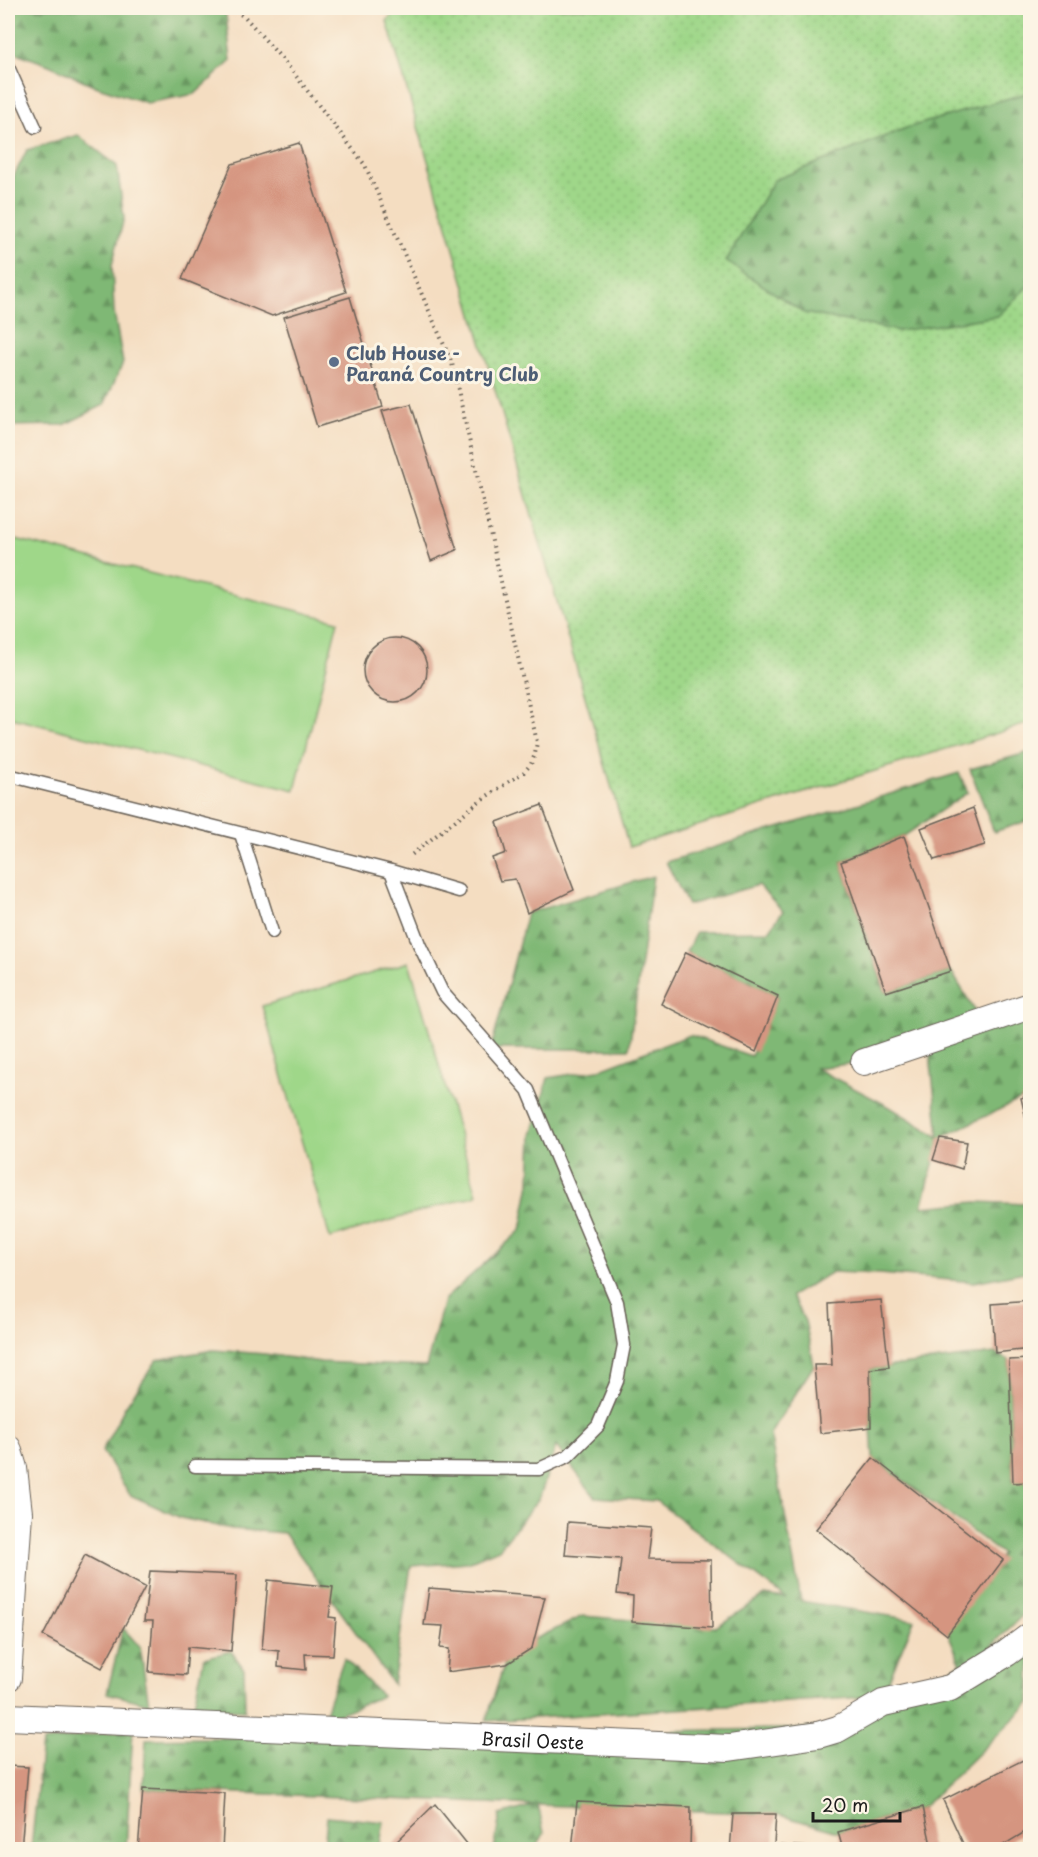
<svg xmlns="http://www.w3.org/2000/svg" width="1038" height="1857" viewBox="0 0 1038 1857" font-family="'Playpen Sans',sans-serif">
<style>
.grass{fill:url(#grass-dots);stroke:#5e7a52;stroke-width:1.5}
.forest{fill:url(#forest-firs);stroke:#4e6a48;stroke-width:1.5}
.pitch{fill:#9fd789;stroke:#5e7a52;stroke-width:1.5}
.building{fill:#d59580}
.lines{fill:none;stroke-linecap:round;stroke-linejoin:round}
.service-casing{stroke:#686056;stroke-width:15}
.minor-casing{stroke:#686056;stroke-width:28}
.path{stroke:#686056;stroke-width:4;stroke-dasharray:1.5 4.5;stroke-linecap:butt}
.service{stroke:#fff;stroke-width:12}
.minor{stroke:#fff;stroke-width:26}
.service-dot{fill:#5c6f8a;stroke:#fcf5e5;stroke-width:2}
.labels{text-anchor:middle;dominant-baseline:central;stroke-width:6;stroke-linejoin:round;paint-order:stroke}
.service-label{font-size:18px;font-weight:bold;fill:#4e5e75;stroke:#fcf5e5;text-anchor:start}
.street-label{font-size:18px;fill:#1c1c1c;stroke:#fcf5e5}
</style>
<defs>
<pattern id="grass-dots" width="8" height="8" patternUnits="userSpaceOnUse" patternTransform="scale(1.5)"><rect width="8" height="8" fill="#9fd789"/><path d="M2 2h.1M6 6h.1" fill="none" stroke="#88b876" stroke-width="1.8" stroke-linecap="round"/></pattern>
<pattern id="forest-firs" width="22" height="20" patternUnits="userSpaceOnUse" patternTransform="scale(1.5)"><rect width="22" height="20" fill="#7fb875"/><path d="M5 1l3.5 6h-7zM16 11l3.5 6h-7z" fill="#67955f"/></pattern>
</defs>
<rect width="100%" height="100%" fill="#fcf5e5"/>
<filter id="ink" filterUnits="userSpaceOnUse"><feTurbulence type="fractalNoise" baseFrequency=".0167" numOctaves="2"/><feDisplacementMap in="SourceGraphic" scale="12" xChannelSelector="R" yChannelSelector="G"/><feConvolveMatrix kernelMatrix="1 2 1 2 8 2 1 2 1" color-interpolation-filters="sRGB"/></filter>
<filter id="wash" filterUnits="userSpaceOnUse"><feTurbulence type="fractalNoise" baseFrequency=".008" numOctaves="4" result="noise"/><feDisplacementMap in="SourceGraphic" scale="24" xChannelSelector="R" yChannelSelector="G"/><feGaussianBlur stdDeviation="1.35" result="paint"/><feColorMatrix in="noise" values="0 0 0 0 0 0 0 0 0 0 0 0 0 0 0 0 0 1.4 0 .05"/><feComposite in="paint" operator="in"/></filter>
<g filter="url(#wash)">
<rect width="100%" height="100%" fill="#f4ddc1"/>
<!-- grass -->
<polygon class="grass" points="400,8 1030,8 1030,723 629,847 387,21"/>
<!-- forest -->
<g class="forest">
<polygon points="8,8 221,8 226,15 231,61 195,94 147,103 98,87 49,65 8,50"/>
<polygon points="1030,92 1030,284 998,316 899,331 804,313 726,261 774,180 906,128"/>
<polygon points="78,135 117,166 124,218 112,265 114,312 123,363 104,405 64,425 8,426 8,188 27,150"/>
<polygon points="1030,752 1030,820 994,832 970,769"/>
<polygon points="959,773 968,792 904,836 841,862 885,992 951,971 983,1024 864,1062 815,1068 888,1106 939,1137 929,1045 1030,1012 1030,1095 940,1138 922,1207 976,1202 1028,1204 1030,1179 1030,1271 974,1282 880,1274 832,1272 791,1296 805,1321 814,1365 770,1434 801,1601 914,1620 882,1696 486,1721 506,1658 531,1641 583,1616 716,1627 765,1595 786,1598 656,1501 595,1497 556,1446 540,1497 499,1549 468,1562 411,1566 393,1684 284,1533 232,1529 181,1518 130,1495 102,1451 125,1407 157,1360 213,1350 265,1354 321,1362 426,1367 444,1300 521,1230 530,1183 532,1135 548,1078 598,1070 690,1035 751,1056 778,996 686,952 696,932 769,931 783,911 758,885 688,905 666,862"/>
<polygon points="653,876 629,1049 491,1049 527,913"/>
<polygon points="995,1353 1009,1360 1013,1482 1030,1482 1030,1608 988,1649 1030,1628 1030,1703 923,1807 838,1832 776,1814 538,1805 544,1833 536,1849 494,1850 500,1815 535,1805 143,1789 146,1739 838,1728 961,1664 946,1628 1002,1554 873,1458 871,1427 870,1369"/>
<polygon points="123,1628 140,1647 149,1704 107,1693"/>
<polygon points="231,1651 244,1669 245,1710 193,1708 204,1658"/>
<polygon points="344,1658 382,1696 322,1721"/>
<polygon points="133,1729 126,1849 31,1850 42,1742"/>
<polygon points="327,1816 384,1822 379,1849 324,1849"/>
</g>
<!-- pitch -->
<g class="pitch">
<polygon points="8,537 338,621 295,790 8,717"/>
<polygon points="409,962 477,1195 330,1238 262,1006"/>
</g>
<g id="blocks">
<!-- building -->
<g class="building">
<polygon points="299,143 346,292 272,316 182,279 232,164"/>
<polygon points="350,297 383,407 317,427 284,317"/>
<polygon points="411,404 457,550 431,561 382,411"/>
<circle cx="395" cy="670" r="32"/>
<polygon points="542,805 574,890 527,913 515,879 500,881 492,858 506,853 497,822"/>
<polygon points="973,808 985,845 934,860 921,828"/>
<polygon points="904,836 951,971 886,992 841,862"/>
<polygon points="686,952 778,996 756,1052 661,1004"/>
<polygon points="1030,1095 1030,1135 1021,1098"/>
<polygon points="940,1138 967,1142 962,1169 933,1160"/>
<polygon points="881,1300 889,1367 870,1369 871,1427 820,1433 814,1365 832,1365 829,1304"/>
<polygon points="1030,1301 1030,1349 995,1353 992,1304"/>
<polygon points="1030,1359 1030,1482 1013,1483 1009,1360"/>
<polygon points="873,1458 1003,1560 947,1635 816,1529"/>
<polygon points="568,1522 651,1528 647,1559 711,1560 712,1628 632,1622 633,1596 617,1594 621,1559 565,1555"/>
<polygon points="85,1555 145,1587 102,1668 43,1636"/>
<polygon points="150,1571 237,1575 231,1651 188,1647 186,1675 149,1672 153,1621 144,1621"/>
<polygon points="268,1580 333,1587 329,1617 336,1618 333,1655 305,1654 306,1670 278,1667 279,1651 262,1649"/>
<polygon points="429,1588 545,1597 532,1648 507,1664 447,1672 449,1649 440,1648 443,1626 424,1625"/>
<polygon points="1025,1759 1030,1770 1030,1829 995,1850 966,1850 943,1800"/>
<polygon points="8,1766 28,1767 21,1850 8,1850"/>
<polygon points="143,1789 225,1793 222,1850 138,1850"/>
<polygon points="577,1802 691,1807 690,1850 572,1850"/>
<polygon points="435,1804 472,1850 388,1850"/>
<polygon points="923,1807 932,1850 843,1850 838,1832"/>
<polygon points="733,1814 776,1814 774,1845 810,1847 810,1850 730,1850"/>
</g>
</g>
</g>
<g filter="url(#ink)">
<use href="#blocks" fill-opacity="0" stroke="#686056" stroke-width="1.5"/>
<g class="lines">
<!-- service casing -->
<g class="service-casing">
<g id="service">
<polyline points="8,67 35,127"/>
<polyline points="8,775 391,871 459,891"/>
<polyline points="241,834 272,932"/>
<polyline points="195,1466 539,1469 568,1456 598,1426 617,1381 624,1345 617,1302 528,1090 442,992 419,944 391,871"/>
</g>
</g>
<!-- minor casing -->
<g class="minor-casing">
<g id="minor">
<polyline points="864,1062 1030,1006"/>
<polyline points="8,1448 14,1468 19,1513 8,1678"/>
<path id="s1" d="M 8,1717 L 729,1748 L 818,1735 L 838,1729 L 883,1703 L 950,1688 L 1007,1653 L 1030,1636"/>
</g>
</g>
<!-- path -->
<g class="path">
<polyline points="230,8 245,17 289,67 365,165 452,363 537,742 535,754 531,764 524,772 481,800 410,856"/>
<polyline points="8,11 13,8"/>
</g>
<!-- service -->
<use href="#service" class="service"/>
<!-- minor -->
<use href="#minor" class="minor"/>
</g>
</g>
<!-- markers -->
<circle class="service-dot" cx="334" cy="362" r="6"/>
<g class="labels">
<!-- service labels -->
<g class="service-label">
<text x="346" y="352">Club House -<tspan x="346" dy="21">Paraná Country Club</tspan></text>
</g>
<!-- street labels -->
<g class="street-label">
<text stroke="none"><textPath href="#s1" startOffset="525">Brasil Oeste</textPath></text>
</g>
</g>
<!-- margin -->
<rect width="1038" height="1857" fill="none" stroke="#fcf5e5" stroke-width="30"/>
<!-- scale -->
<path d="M813 1812v9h87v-9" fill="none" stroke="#1c1c1c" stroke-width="3"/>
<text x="822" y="1812" font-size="18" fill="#1c1c1c" stroke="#fcf5e5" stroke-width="4.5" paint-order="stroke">20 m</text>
</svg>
